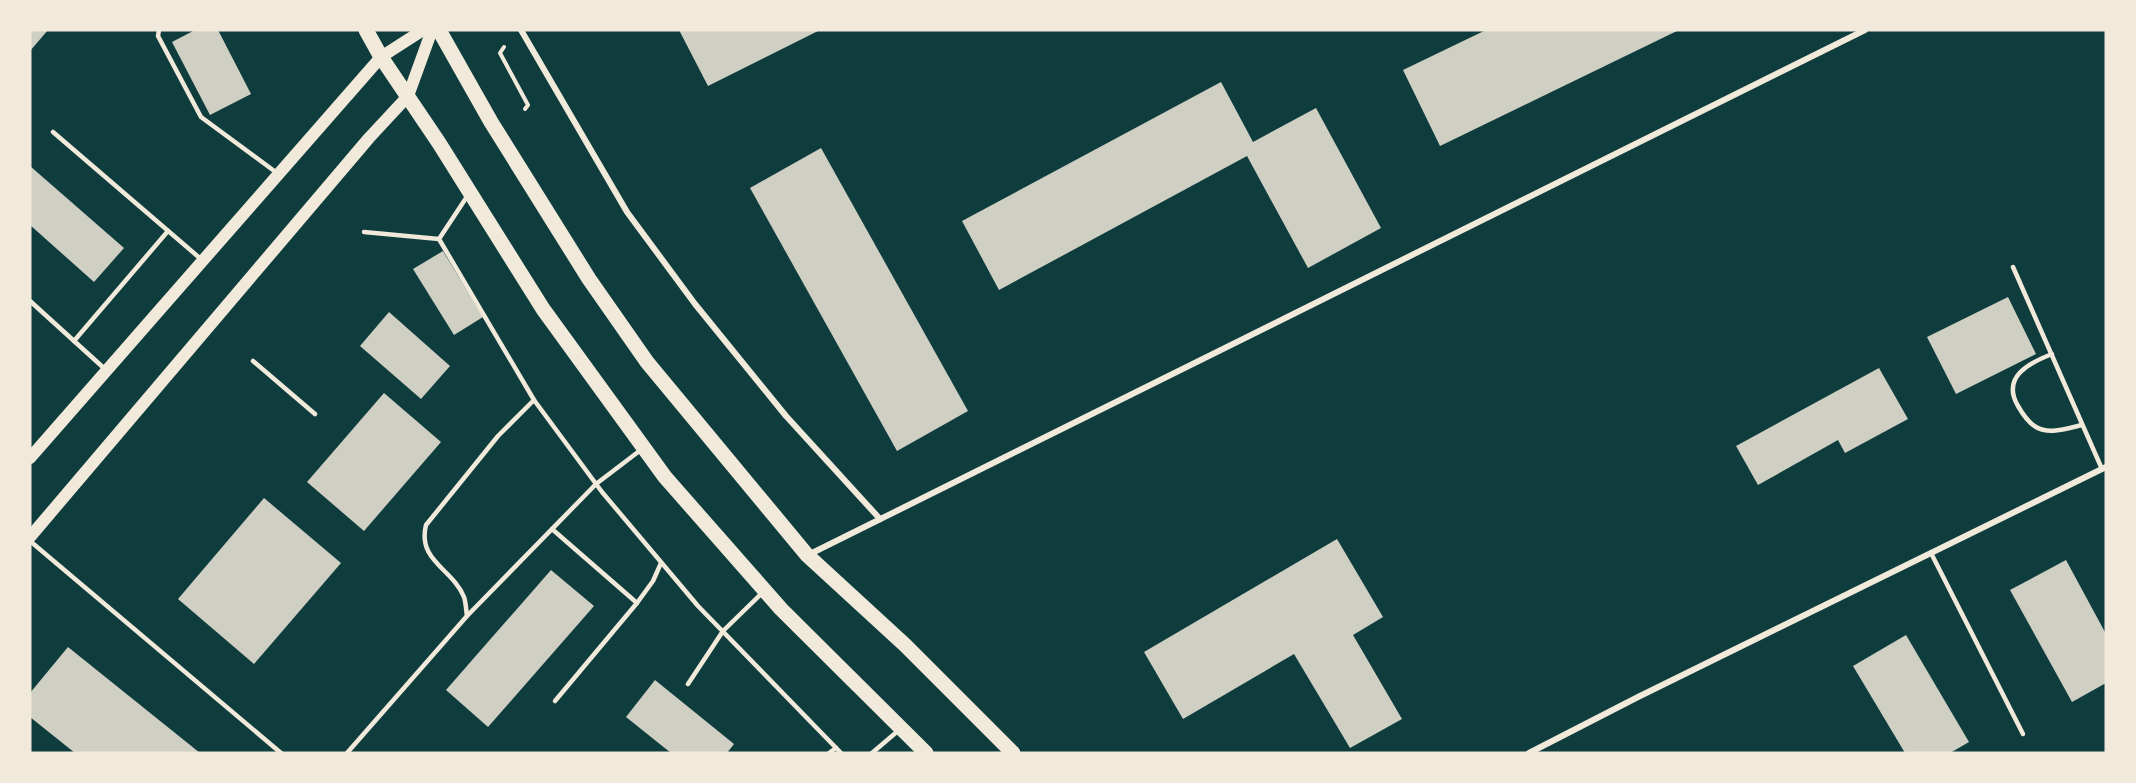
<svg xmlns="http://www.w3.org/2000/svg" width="2136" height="783" viewBox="0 0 2136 783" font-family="Manrope,sans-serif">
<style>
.building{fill:#cfcfc3}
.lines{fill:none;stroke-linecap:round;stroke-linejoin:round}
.path{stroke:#f1e9da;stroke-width:4}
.service{stroke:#f1e9da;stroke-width:4.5}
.minor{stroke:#f1e9da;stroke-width:6}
.secondary{stroke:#f1e9da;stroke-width:12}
.primary{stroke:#f1e9da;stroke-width:15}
</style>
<rect width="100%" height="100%" fill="#0f3d3e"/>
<g class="building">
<polygon points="30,30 48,30 30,51"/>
<polygon points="195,30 218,30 251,94 210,115 172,42"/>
<polygon points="679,30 820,30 708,86"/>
<polygon points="1486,30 1679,30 1440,146 1403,70"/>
<polygon points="1221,82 1253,142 1316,108 1381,228 1308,268 1247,156 999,290 962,221"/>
<polygon points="821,148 968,411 897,451 750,188"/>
<polygon points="30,166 124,248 94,282 30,225"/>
<polygon points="443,251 483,317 454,335 413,269"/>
<polygon points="2008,297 2036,354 1956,394 1927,337"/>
<polygon points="389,312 450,366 421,399 360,346"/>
<polygon points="1879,368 1908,419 1845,453 1838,440 1758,485 1736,446"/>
<polygon points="384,393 441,442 364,531 307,482"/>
<polygon points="264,498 341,563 254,664 178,599"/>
<polygon points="1337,539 1383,617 1353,635 1402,719 1350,748 1294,654 1183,719 1144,652"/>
<polygon points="2066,560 2106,634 2106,683 2072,702 2010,590"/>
<polygon points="551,570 594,606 488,727 446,690"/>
<polygon points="1906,635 1969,742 1950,753 1905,753 1853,666"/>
<polygon points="68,647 200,753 75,753 30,717 30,693"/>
<polygon points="655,680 734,744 727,753 671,753 626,717"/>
</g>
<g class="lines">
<polyline class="path" points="504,47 500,53 528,105 525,109"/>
<g class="service">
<polyline points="159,30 158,36 201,117 277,173"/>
<polyline points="53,132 202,260"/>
<polyline points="468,195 439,239 534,400 602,492 698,606 841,753"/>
<polyline points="364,232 439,239"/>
<polyline points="2013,267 2102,469"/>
<polyline points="30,301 106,370"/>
<polyline points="74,341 168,231"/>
<path d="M2052,354C2029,363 2001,377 2018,406C2022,413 2029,423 2036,427C2049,435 2069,428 2082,425"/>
<polyline points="253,361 315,414"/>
<path d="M534,400L498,436L426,525C417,561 453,569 464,597C466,603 466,610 467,616L596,484L642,449"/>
<polyline points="552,529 637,603"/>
<polyline points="30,541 281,753"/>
<polyline points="1931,553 2023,734"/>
<polyline points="688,684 723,631 763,592"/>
<polyline points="555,701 637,603 653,581 661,563"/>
<polyline points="347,753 467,616"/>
<polyline points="829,753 836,748"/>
<polyline points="872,753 899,730"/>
</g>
<g class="minor">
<polyline points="521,30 627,212 695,304 786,416 880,519"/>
<polyline points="808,555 1865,30"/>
<polyline points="1529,753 1638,697 2106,467"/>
</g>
<g class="secondary">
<polyline points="30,458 381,57 423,30"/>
<polyline points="30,537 369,138 408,96 432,30"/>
</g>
<g class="primary">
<polyline points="366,30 381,57 439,143 543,309 665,477 781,609 926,753"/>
<polyline points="439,30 491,122 589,279 647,362 807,555 905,645 1013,753"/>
</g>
</g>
<rect width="2136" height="783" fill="none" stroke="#f1e9da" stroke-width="63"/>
</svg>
